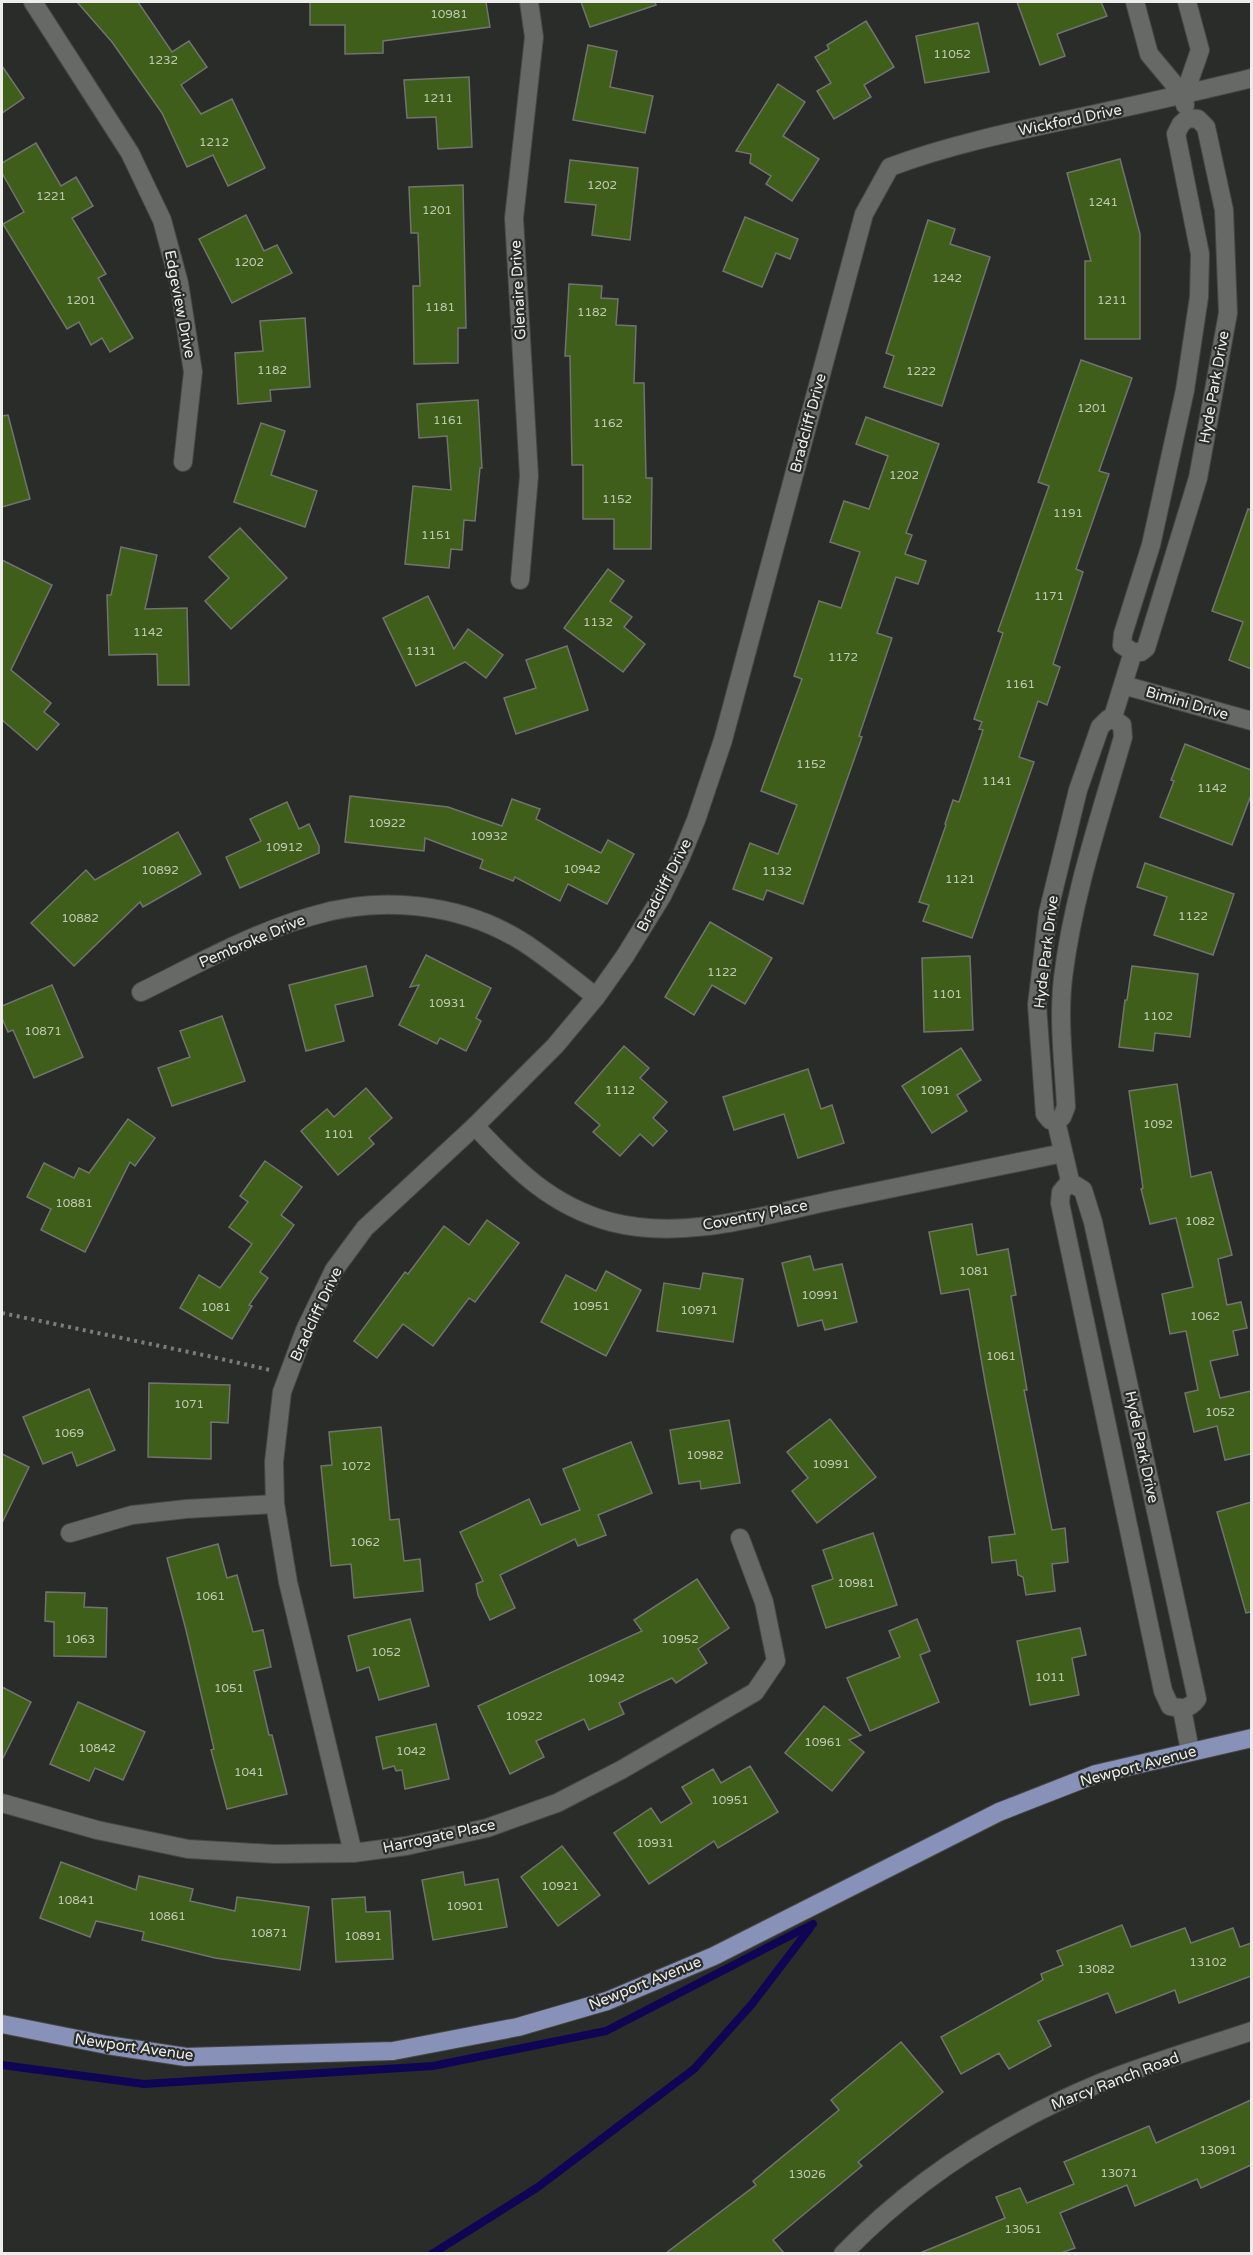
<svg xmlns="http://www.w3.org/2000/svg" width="1253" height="2255" viewBox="0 0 1253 2255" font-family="'Varela Round',sans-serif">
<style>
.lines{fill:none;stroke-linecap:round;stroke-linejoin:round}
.stream{stroke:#0e0654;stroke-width:8}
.building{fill:#3f5e19;stroke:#71736f;stroke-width:1.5}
.street-casing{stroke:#474846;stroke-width:20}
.primary-casing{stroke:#474846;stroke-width:20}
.path{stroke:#7b7d7a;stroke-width:4;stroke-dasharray:3 4.5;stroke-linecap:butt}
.street{stroke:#676966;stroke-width:18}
.primary{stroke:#8892b9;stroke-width:18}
.labels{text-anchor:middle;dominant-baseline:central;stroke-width:4.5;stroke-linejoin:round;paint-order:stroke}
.number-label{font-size:12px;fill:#c1c9b6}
.street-label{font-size:15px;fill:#ecedeb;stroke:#2a2c29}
</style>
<rect width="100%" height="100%" fill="#2a2c29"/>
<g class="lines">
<g class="stream">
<polyline points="2,2065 144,2084 433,2066 606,2031 813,1924"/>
<polyline points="432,2254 538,2187 694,2069 752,2004 810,1928"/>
</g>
</g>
<g class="building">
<polygon points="77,2 138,2 172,52 189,41 207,67 181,85 201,114 232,99 265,168 228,186 213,155 187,167 162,113 112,42"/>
<polygon points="310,2 486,2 490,27 383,41 383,53 345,54 345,25 310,25"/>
<polygon points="581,2 655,2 656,5 590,27"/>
<polygon points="1017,2 1101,2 1107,16 1057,34 1065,56 1040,65"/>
<polygon points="866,21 894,67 864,85 871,97 834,119 817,91 831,83 815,57 829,49 827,45"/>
<polygon points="978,23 989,72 925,83 916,36"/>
<polygon points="588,45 617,51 610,87 653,96 645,133 573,120"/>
<polygon points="2,66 24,98 2,113"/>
<polygon points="469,77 472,147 438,149 436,117 407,118 404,80"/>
<polygon points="778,84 805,102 783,136 819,159 792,201 766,184 771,176 750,163 751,154 736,151"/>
<polygon points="36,143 61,186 76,177 93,206 72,218 106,274 98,278 133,338 110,352 102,338 91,345 79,322 67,329 3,224 24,212 2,173 2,163"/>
<polygon points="1120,159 1140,234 1140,339 1085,339 1085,261 1091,261 1067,173"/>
<polygon points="570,160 638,168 630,240 592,235 596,205 565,202"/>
<polygon points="463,185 466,328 458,328 458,363 414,364 413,286 420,286 418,233 411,233 409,187"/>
<polygon points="246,215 264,251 277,245 292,273 232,303 199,239"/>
<polygon points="745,217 798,239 790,259 776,253 762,287 723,271"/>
<polygon points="928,220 955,229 950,244 990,257 942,406 884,387 894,356 886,353"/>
<polygon points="569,284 602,286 601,298 618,299 616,325 636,326 634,383 644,383 646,478 652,478 651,549 614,549 614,519 583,519 583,465 572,465 570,356 565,356"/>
<polygon points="305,318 310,387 270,390 271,401 238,404 235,353 263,351 260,321"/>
<polygon points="1081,360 1132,378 1099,471 1109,474 1076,569 1083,572 1053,664 1060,667 1047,705 1038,701 1019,757 1034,762 972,938 923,921 929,905 919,902 946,825 945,824 953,800 959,802 983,730 979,729 982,722 974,719 1003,633 998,631 1049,486 1038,482"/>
<polygon points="478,400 482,468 480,468 475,521 464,520 462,550 451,549 449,568 405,564 413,486 451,490 447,436 419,438 417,404"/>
<polygon points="8,415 30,499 2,507 2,416"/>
<polygon points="866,417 939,444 906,533 912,535 905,554 926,561 918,584 896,577 877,633 892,638 859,736 862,737 803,904 767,890 763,900 733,889 750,843 778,854 797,805 761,791 802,679 794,676 819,601 841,608 860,552 830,542 844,501 869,509 888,456 856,444"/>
<polygon points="261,423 285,431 271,475 317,491 305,527 234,502"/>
<polygon points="1248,509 1251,510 1251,669 1229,660 1243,622 1212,611"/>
<polygon points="240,528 287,578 231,629 205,601 229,578 209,557"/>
<polygon points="121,547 157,555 145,609 187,608 189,685 158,685 157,654 109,655 107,595 111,595"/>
<polygon points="2,560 52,585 11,670 51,703 44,712 59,724 37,750 2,720"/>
<polygon points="608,569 624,581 610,601 632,617 624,627 645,644 623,672 564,628"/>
<polygon points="428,596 454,649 468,629 503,655 486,678 465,662 416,686 383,618"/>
<polygon points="567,646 588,710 516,734 504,698 536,688 526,660"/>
<polygon points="1185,744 1251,770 1251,795 1232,845 1160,817 1174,781 1171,780"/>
<polygon points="350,796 448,807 502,826 512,799 540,809 536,819 601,853 608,840 634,854 607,904 568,884 560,901 515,877 513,881 480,868 483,860 425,838 424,851 345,842"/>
<polygon points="287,802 299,829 309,824 319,846 319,853 240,888 226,857 261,841 250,819"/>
<polygon points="178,832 201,874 143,907 140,902 74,966 31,923 86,870 95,880"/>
<polygon points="1145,863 1234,894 1213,955 1154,935 1167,897 1137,887"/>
<polygon points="710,922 772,958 745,1004 712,985 694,1015 665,997"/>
<polygon points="426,955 491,988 476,1018 481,1021 466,1051 440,1038 437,1044 399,1025 419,985 410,987"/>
<polygon points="970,956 973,1030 924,1032 922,958"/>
<polygon points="366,966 373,996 335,1005 344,1041 306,1051 289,985"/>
<polygon points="1132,966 1198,974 1190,1037 1155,1033 1153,1051 1119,1047 1125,1000 1127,1000"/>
<polygon points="52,985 83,1057 34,1078 13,1030 8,1032 2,1018 2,1006"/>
<polygon points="222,1016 245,1081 172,1106 158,1068 190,1057 180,1031"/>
<polygon points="624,1046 649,1068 640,1078 667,1102 653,1118 667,1131 653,1146 640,1134 620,1156 593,1132 600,1125 575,1103"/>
<polygon points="961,1048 981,1080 957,1095 967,1111 932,1133 902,1086"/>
<polygon points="808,1069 821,1109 832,1105 844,1143 798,1158 784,1114 734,1130 723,1097"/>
<polygon points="1177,1084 1191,1177 1211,1172 1232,1255 1218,1259 1227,1305 1241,1302 1247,1328 1233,1331 1238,1355 1210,1361 1220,1398 1251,1391 1251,1454 1225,1460 1217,1426 1194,1432 1185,1393 1198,1390 1186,1331 1170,1334 1162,1294 1193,1287 1176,1218 1150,1224 1141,1189 1143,1188 1129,1091"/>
<polygon points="366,1088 392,1118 369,1138 374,1144 338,1175 301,1131 327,1109 334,1117"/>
<polygon points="128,1119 155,1138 135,1166 130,1162 85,1252 41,1230 51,1209 27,1197 44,1163 74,1178 79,1168 89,1173"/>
<polygon points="265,1161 302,1187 281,1215 294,1225 260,1272 268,1278 249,1305 252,1306 232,1339 180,1308 199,1275 220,1288 252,1244 229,1227 248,1202 240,1196"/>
<polygon points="487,1220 519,1243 475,1302 469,1298 433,1346 403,1324 377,1358 354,1341 405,1272 408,1274 444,1226 469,1245"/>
<polygon points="972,1224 977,1255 1008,1249 1016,1295 1011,1296 1027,1390 1024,1390 1052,1530 1065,1528 1068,1562 1052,1564 1055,1591 1026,1595 1023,1577 1018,1575 1016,1560 992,1563 989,1537 1015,1534 986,1387 969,1289 941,1294 929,1232"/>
<polygon points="810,1256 814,1270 842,1264 857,1322 825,1330 822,1320 798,1326 782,1263"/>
<polygon points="606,1271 641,1290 606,1356 541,1322 566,1275 596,1291"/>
<polygon points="703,1273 743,1279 733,1342 657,1331 664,1283 700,1289"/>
<polygon points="149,1383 230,1385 228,1423 211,1422 211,1459 148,1457"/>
<polygon points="89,1389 115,1450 77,1466 72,1452 43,1464 23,1417"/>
<polygon points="830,1419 876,1477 817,1523 792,1491 808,1478 787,1452"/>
<polygon points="729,1420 740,1483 701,1489 700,1481 679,1484 670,1430"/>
<polygon points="381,1427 390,1520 399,1519 404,1561 420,1559 423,1591 354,1598 351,1564 331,1566 321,1466 332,1465 329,1432"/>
<polygon points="631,1442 652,1493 598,1515 606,1535 578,1546 575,1539 500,1575 515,1608 490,1620 478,1595 476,1584 483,1581 460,1532 529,1499 541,1525 580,1510 563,1469"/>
<polygon points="2,1454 29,1467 2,1523"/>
<polygon points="1251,1502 1251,1612 1246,1613 1217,1512"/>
<polygon points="873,1533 897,1605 826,1628 812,1586 833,1579 823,1550"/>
<polygon points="218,1544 227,1578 237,1575 253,1632 263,1630 271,1667 254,1671 269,1735 272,1735 287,1794 227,1809 211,1750 214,1749 186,1630 167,1558"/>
<polygon points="697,1579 729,1628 698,1649 707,1663 676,1683 672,1678 619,1703 624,1714 589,1730 584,1719 536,1741 544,1757 510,1774 478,1706 642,1631 634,1620"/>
<polygon points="46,1592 85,1593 84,1607 107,1608 106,1657 54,1656 54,1622 45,1621"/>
<polygon points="410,1619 429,1686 379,1700 369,1667 357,1671 348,1636"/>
<polygon points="917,1619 930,1651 920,1655 939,1702 870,1731 847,1678 900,1657 889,1631"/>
<polygon points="1080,1628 1086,1655 1072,1658 1079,1695 1030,1705 1017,1641"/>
<polygon points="2,1687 31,1702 2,1760"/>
<polygon points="78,1702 145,1732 123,1780 95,1768 89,1781 50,1764"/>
<polygon points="824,1706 861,1735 849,1740 864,1752 832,1791 785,1753"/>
<polygon points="436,1724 449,1779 405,1789 402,1770 396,1771 394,1766 383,1769 376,1737"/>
<polygon points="750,1766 778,1812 718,1848 714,1841 649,1884 614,1833 651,1808 661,1823 692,1803 682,1787 713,1769 721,1783"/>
<polygon points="562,1846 600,1895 558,1926 521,1877"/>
<polygon points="61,1862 136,1890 139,1876 193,1889 190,1901 235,1911 237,1897 309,1907 300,1970 215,1958 142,1940 144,1932 96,1921 90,1937 40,1918"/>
<polygon points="463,1872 465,1885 498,1879 507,1927 433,1940 422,1880"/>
<polygon points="365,1897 366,1912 390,1911 393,1959 336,1962 332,1899"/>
<polygon points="1122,1925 1131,1947 1185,1928 1191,1943 1233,1928 1240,1947 1251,1943 1251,1976 1179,2003 1175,1990 1116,2013 1108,1993 1038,2021 1051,2046 1009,2069 999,2053 961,2074 941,2037 1043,1980 1041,1974 1063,1965 1057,1951"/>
<polygon points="901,2042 943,2092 858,2162 862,2166 773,2240 784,2253 666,2253 756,2185 753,2181 839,2110 831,2100"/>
<polygon points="1251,2100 1251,2165 1201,2188 1197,2179 1135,2206 1127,2185 1060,2213 1075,2248 1061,2253 920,2253 1005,2218 996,2197 1020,2188 1027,2203 1074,2184 1064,2162 1149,2126 1156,2143"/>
</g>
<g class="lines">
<defs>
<g id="street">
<polyline points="33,2 130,153 162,220 179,283 193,372 183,462"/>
<polyline points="1135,2 1149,54 1184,96 1185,105"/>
<polyline points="1184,96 1200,50 1187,2"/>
<polygon points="1188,118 1198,119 1206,127 1224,210 1228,313 1198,478 1146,648 1141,652 1133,652 1122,645 1123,634 1151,545 1185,390 1199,297 1200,254 1176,134 1181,124"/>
<polyline points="520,580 529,476 514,218 534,37 529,2"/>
<polyline points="1123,685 1252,721"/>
<polyline points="1112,720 1133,652"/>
<path d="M141,992C196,965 252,933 312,916C381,895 461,903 523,942C548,958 572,978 596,997"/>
<path d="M1056,1121L1062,1117L1066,1107C1064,1065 1058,1020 1063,978C1073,895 1100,817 1123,737L1122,725L1115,720L1108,719L1100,727L1078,790L1048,913L1037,1005L1045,1114L1050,1120L1056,1121L1071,1185"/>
<path d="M475,1126C515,1169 551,1206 611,1222C684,1241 764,1215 835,1200C911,1184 987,1169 1063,1153"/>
<path d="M1067,1185H1075L1083,1190L1093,1222L1197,1699C1189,1710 1181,1709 1170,1706L1163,1691L1060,1203L1061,1192Z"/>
<polyline points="70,1533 132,1515 186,1509 275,1504"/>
<polyline points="1182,1709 1190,1751"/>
<polyline points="2,1803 97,1830 188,1849 274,1854 353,1853 406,1846 487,1828 557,1803 621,1770 755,1692 776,1661 764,1602 740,1538"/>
<path d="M353,1853L288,1582L275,1504L274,1462L282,1392L305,1330L334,1270L365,1228L475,1126L555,1046L596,997L625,956L662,896L680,859L696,820L723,740L864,214L890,167C949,145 1011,132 1072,119C1132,106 1192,93 1252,78"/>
<path d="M843,2254C916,2178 1004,2123 1100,2083C1149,2063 1201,2048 1252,2031"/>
</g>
<polyline id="primary" points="2,2024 107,2045 186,2057 393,2051 518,2027 607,2001 714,1956 999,1812 1096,1774 1252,1738"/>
</defs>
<use href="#street" class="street-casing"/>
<use href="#primary" class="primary-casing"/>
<polyline class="path" points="2,1313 208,1356 270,1370"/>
<use href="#street" class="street"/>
<use href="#primary" class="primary"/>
</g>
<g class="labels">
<g class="number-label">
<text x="449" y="14">10981</text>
<text x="952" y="54">11052</text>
<text x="163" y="60">1232</text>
<text x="438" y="98">1211</text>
<text x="214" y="142">1212</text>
<text x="602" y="185">1202</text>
<text x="51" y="196">1221</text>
<text x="1103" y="202">1241</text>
<text x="437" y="210">1201</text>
<text x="249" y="262">1202</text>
<text x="947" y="278">1242</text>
<text x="81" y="300">1201</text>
<text x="1112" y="300">1211</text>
<text x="440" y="307">1181</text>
<text x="592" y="312">1182</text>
<text x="272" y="370">1182</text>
<text x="921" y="371">1222</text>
<text x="1092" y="408">1201</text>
<text x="448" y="420">1161</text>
<text x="608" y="423">1162</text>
<text x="904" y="475">1202</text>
<text x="617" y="499">1152</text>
<text x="1068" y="513">1191</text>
<text x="436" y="535">1151</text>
<text x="1049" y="596">1171</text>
<text x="598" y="622">1132</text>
<text x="148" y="632">1142</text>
<text x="421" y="651">1131</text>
<text x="843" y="657">1172</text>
<text x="1020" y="684">1161</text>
<text x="811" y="764">1152</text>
<text x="997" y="781">1141</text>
<text x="1212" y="788">1142</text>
<text x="387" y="823">10922</text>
<text x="489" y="836">10932</text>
<text x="284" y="847">10912</text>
<text x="582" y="869">10942</text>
<text x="160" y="870">10892</text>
<text x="777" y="871">1132</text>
<text x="960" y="879">1121</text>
<text x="1193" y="916">1122</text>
<text x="80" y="918">10882</text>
<text x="722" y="972">1122</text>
<text x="947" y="994">1101</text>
<text x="447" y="1003">10931</text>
<text x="1158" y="1016">1102</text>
<text x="43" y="1031">10871</text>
<text x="620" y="1090">1112</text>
<text x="935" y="1090">1091</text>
<text x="1158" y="1124">1092</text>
<text x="339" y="1134">1101</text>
<text x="74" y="1203">10881</text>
<text x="1200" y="1221">1082</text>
<text x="974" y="1271">1081</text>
<text x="820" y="1295">10991</text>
<text x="591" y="1306">10951</text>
<text x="216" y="1307">1081</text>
<text x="699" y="1310">10971</text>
<text x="1205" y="1316">1062</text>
<text x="1001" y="1356">1061</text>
<text x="189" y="1404">1071</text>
<text x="1220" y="1412">1052</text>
<text x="69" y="1433">1069</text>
<text x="705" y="1455">10982</text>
<text x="831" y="1464">10991</text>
<text x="356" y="1466">1072</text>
<text x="365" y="1542">1062</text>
<text x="856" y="1583">10981</text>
<text x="210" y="1596">1061</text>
<text x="80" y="1639">1063</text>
<text x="680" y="1639">10952</text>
<text x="386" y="1652">1052</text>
<text x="1050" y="1677">1011</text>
<text x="606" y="1678">10942</text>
<text x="229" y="1688">1051</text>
<text x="524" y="1716">10922</text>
<text x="823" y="1742">10961</text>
<text x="97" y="1748">10842</text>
<text x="411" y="1751">1042</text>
<text x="249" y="1772">1041</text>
<text x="730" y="1800">10951</text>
<text x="655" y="1843">10931</text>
<text x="560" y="1886">10921</text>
<text x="76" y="1900">10841</text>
<text x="465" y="1906">10901</text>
<text x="167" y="1916">10861</text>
<text x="269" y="1933">10871</text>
<text x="363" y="1936">10891</text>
<text x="1208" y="1962">13102</text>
<text x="1096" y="1969">13082</text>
<text x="1218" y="2150">13091</text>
<text x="1119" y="2173">13071</text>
<text x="807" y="2174">13026</text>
<text x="1023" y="2229">13051</text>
</g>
<g class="street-label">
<text transform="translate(1070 120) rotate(-12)">Wickford Drive</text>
<text transform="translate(518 290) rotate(-93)">Glenaire Drive</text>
<text transform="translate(180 304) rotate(79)">Edgeview Drive</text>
<text transform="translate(1214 387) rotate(-80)">Hyde Park Drive</text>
<text transform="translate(808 423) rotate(-75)">Bradcliff Drive</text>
<text transform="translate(1187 703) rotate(16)">Bimini Drive</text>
<text transform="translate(664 885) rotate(-63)">Bradcliff Drive</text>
<text transform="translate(252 941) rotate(-23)">Pembroke Drive</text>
<text transform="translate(1046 952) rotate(-83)">Hyde Park Drive</text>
<text transform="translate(755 1215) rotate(-11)">Coventry Place</text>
<text transform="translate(316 1314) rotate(-65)">Bradcliff Drive</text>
<text transform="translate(1142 1447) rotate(78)">Hyde Park Drive</text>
<text transform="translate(1138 1766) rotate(-15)">Newport Avenue</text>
<text transform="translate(439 1836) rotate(-12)">Harrogate Place</text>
<text transform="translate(645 1983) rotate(-22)">Newport Avenue</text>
<text transform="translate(134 2047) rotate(8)">Newport Avenue</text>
<text transform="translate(1115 2081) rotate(-21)">Marcy Ranch Road</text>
</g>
</g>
<rect width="1253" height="2255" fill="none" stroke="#ecedeb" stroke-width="6"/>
</svg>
